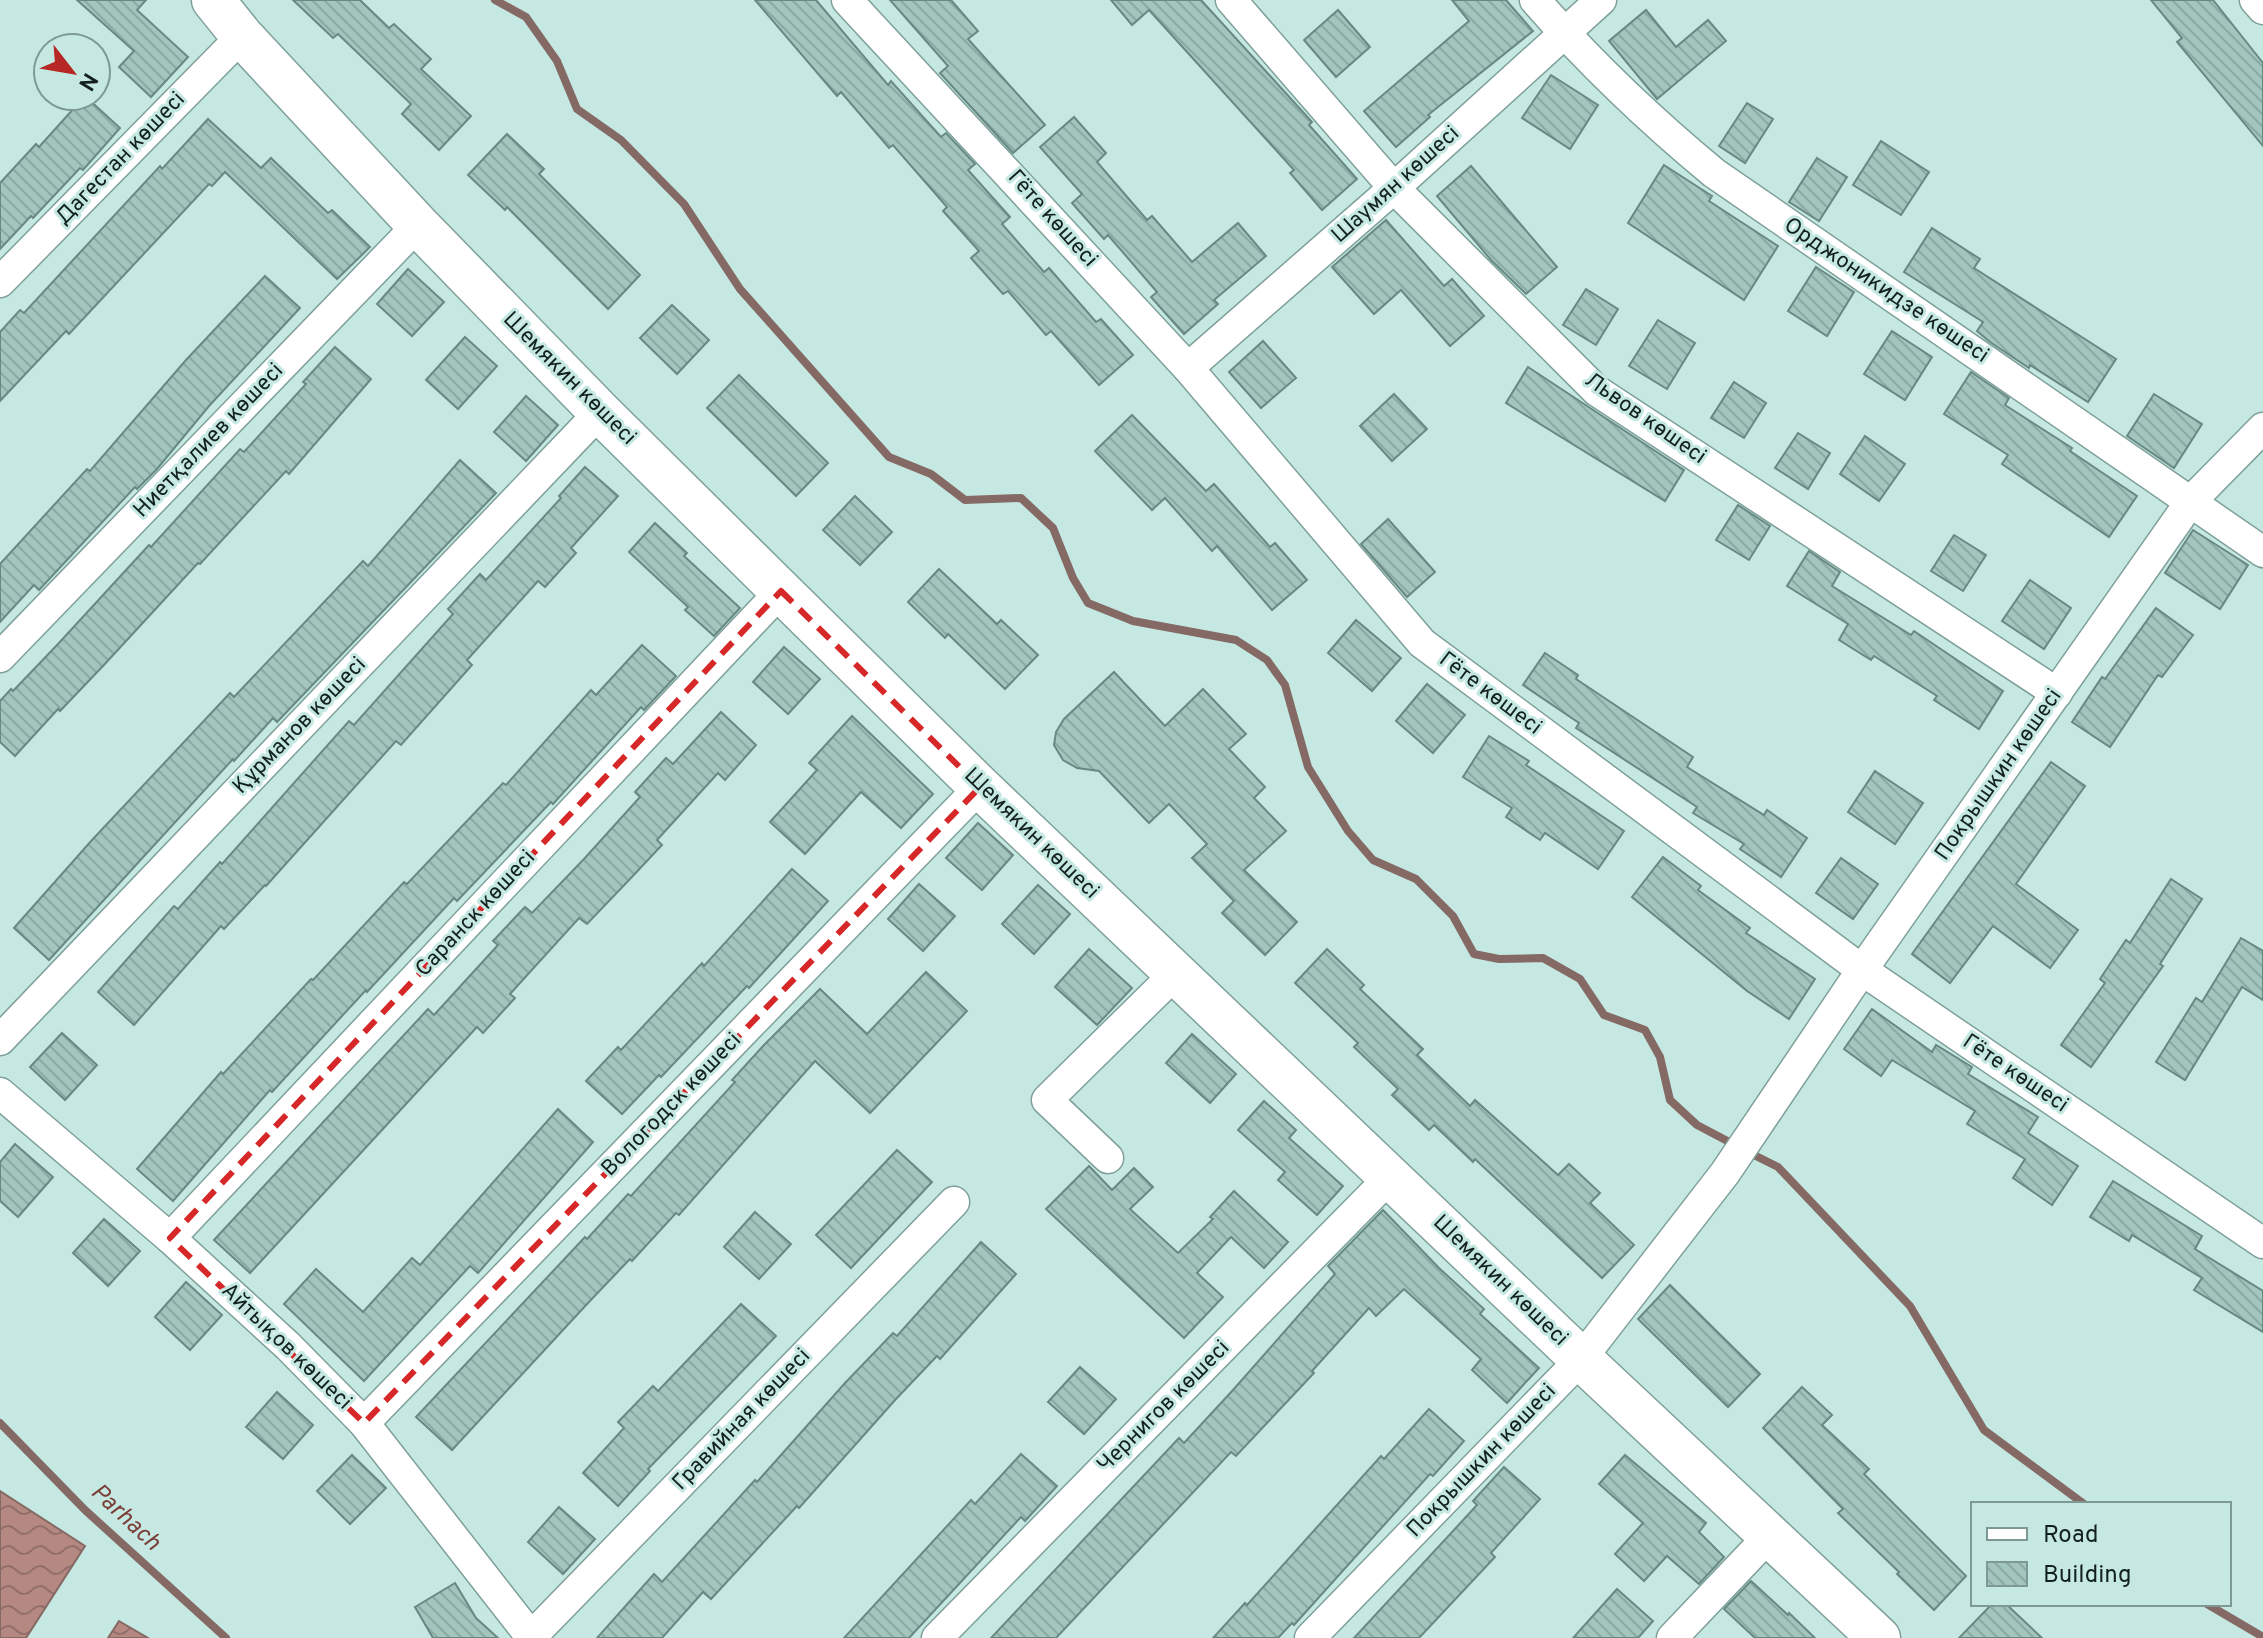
<svg xmlns="http://www.w3.org/2000/svg" width="2263" height="1638" viewBox="0 0 2263 1638" font-family="Overpass,sans-serif">
<style>
.water{fill:url(#water-waves);stroke:#846964;stroke-width:2}
.lines{fill:none;stroke-linecap:round;stroke-linejoin:round}
.stream{stroke:#846964;stroke-width:8}
.building{fill:url(#building-back-hatch);stroke:#688983;stroke-width:2}
.street-casing{stroke:#7fa09a;stroke-width:33}
.secondary-casing{stroke:#7fa09a;stroke-width:45}
.street{stroke:#fff;stroke-width:30}
.secondary{stroke:#fff;stroke-width:42}
.marked{fill:none;stroke:#d62828;stroke-width:6;stroke-dasharray:16 10;stroke-linejoin:round}
.labels{text-anchor:middle;dominant-baseline:central;stroke-width:6;stroke-linejoin:round;paint-order:stroke}
.street-label{font-size:22px;fill:#13211e;stroke:#c5e9e2}
.water-label{font-size:24px;font-style:italic;fill:#7a3d37;stroke:#c5e9e2}
</style>
<defs>
<pattern id="water-waves" width="16" height="10" patternUnits="userSpaceOnUse" patternTransform="scale(2)"><rect width="16" height="10" fill="#b58882"/><path d="M0 5q4-4 8 0t8 0" fill="none" stroke="#926f6a"/></pattern>
<pattern id="building-back-hatch" width="6" height="6" patternUnits="userSpaceOnUse" patternTransform="scale(2)"><rect width="6" height="6" fill="#a2c5be"/><path d="M-1 5l2 2M0 0l6 6M5-1l2 2" fill="none" stroke="#8ba9a3"/></pattern>
</defs>
<rect width="100%" height="100%" fill="#c5e9e2"/>
<g class="water">
<polygon points="0,1491 85,1546 26,1638 0,1638"/>
<polygon points="119,1621 148,1638 108,1638"/>
</g>
<g class="lines">
<g class="stream">
<polyline points="495,0 526,17 557,61 577,109 621,140 684,204 740,289 889,457 931,474 965,500 1021,498 1053,528 1073,578 1088,603 1133,621 1236,640 1267,660 1285,685 1308,767 1348,831 1373,860 1416,879 1453,916 1474,954 1499,959 1543,958 1580,979 1604,1015 1645,1030 1660,1057 1670,1100 1697,1125 1735,1145"/>
<polyline points="1748,1152 1778,1167 1910,1306 1984,1430 2084,1504"/>
<polyline points="0,1423 85,1510 226,1638"/>
<polyline points="2207,1604 2263,1637"/>
</g>
</g>
<g class="building">
<polygon points="77,0 146,0 137,10 188,57 151,97 119,67 134,51"/>
<polygon points="293,0 360,0 389,28 394,24 431,59 421,69 471,116 439,150 402,114 411,104 338,34 333,38"/>
<polygon points="755,0 816,0 888,85 891,81 941,137 946,133 975,164 968,170 1010,217 1002,224 1044,272 1049,268 1096,322 1101,319 1133,355 1099,385 1051,331 1046,335 1008,291 1003,294 971,258 979,251 943,211 947,207 893,145 889,148 841,92 837,96"/>
<polygon points="890,0 951,0 978,31 968,39 1045,125 1013,153 940,73 948,66"/>
<polygon points="1111,0 1201,0 1312,122 1309,125 1357,179 1322,210 1290,173 1294,170 1149,10 1132,25"/>
<polygon points="1452,0 1506,0 1533,31 1428,115 1430,117 1396,147 1364,111 1469,21"/>
<polygon points="2151,0 2213,0 2263,63 2263,146 2177,42 2182,38"/>
<polygon points="1338,10 1370,47 1336,77 1304,40"/>
<polygon points="1646,10 1676,47 1708,20 1726,41 1657,99 1609,41"/>
<polygon points="1551,75 1598,105 1570,149 1522,118"/>
<polygon points="85,96 120,128 83,170 80,168 33,218 31,216 0,249 0,183 36,144 39,147"/>
<polygon points="1747,103 1773,119 1745,163 1719,146"/>
<polygon points="1074,117 1106,153 1097,162 1147,220 1152,216 1192,262 1238,223 1266,256 1214,300 1218,304 1184,334 1151,297 1157,292 1108,235 1104,239 1072,203 1082,194 1040,147"/>
<polygon points="208,119 261,168 271,158 328,213 332,210 370,247 337,279 225,172 212,186 209,184 69,334 66,331 0,401 0,332 20,310 24,313 160,166 162,169"/>
<polygon points="507,134 544,169 539,174 640,275 608,309 507,207 505,210 468,175"/>
<polygon points="1881,141 1929,172 1901,215 1853,185"/>
<polygon points="1817,158 1847,177 1819,221 1789,202"/>
<polygon points="1664,165 1712,196 1709,201 1778,246 1744,300 1628,223"/>
<polygon points="1471,166 1557,267 1526,294 1491,260 1437,196"/>
<polygon points="1386,220 1444,286 1452,279 1484,316 1450,346 1401,290 1374,314 1332,267"/>
<polygon points="1932,228 1980,259 1974,268 2116,359 2088,402 2030,365 2029,368 1990,342 1977,331 1983,322 1904,272"/>
<polygon points="1816,267 1854,292 1827,336 1788,311"/>
<polygon points="408,269 444,302 412,336 377,304"/>
<polygon points="265,276 300,308 209,406 157,469 137,489 135,487 39,590 34,585 0,622 0,564 87,469 90,471 186,360"/>
<polygon points="1586,289 1618,309 1596,345 1563,325"/>
<polygon points="672,305 709,340 677,374 640,338"/>
<polygon points="1658,320 1695,343 1667,389 1629,366"/>
<polygon points="1892,331 1932,357 1905,400 1864,374"/>
<polygon points="465,337 497,366 458,409 426,380"/>
<polygon points="1263,341 1296,378 1261,408 1229,372"/>
<polygon points="335,347 371,379 289,474 286,471 200,564 198,563 103,666 60,711 58,709 15,756 0,742 0,701 11,689 13,691 58,644 149,545 151,547 240,449 244,452 306,384 303,382"/>
<polygon points="1528,367 1684,470 1665,501 1506,403"/>
<polygon points="1971,372 2009,398 2005,405 2072,448 2070,451 2137,496 2109,537 2002,464 2008,455 1944,414"/>
<polygon points="739,375 828,463 796,496 707,408"/>
<polygon points="1734,382 1766,403 1744,438 1711,418"/>
<polygon points="1394,394 1427,429 1392,461 1360,426"/>
<polygon points="2154,394 2202,424 2174,468 2127,436"/>
<polygon points="526,396 558,425 526,461 494,432"/>
<polygon points="1132,415 1206,491 1214,484 1270,547 1275,543 1307,580 1272,610 1217,546 1212,551 1165,498 1152,510 1095,451"/>
<polygon points="1798,433 1830,453 1808,489 1775,468"/>
<polygon points="1865,436 1905,464 1879,501 1840,474"/>
<polygon points="460,460 496,493 277,722 273,718 234,761 233,759 49,960 14,928 92,840 230,693 234,697 363,561 368,566"/>
<polygon points="585,467 618,496 571,548 576,553 545,587 538,581 467,660 472,665 401,745 396,741 266,886 265,885 224,929 221,926 134,1025 98,992 174,906 178,909 220,862 222,864 349,721 354,725 453,614 448,609 480,574 486,580 561,498 559,496"/>
<polygon points="855,496 892,532 860,565 823,530"/>
<polygon points="1738,505 1770,526 1749,560 1716,540"/>
<polygon points="1388,519 1435,572 1407,597 1361,544"/>
<polygon points="655,523 687,553 684,556 740,608 714,636 685,610 688,607 629,552"/>
<polygon points="2193,530 2248,565 2220,609 2165,573"/>
<polygon points="1954,535 1986,555 1963,591 1931,571"/>
<polygon points="1809,551 1840,572 1832,586 1911,635 1914,631 2003,691 1979,729 1934,700 1937,696 1874,656 1871,660 1839,640 1848,624 1787,586"/>
<polygon points="939,569 997,624 1001,620 1038,655 1005,689 948,634 945,638 908,602"/>
<polygon points="2030,580 2071,608 2044,649 2002,621"/>
<polygon points="2156,608 2193,635 2162,677 2158,675 2110,747 2072,722 2102,677 2105,679"/>
<polygon points="1356,620 1401,658 1372,691 1328,653"/>
<polygon points="642,645 676,676 644,710 641,707 553,804 551,802 457,901 454,898 367,992 366,990 272,1092 270,1090 173,1201 137,1169 221,1072 223,1074 311,979 313,980 404,882 407,884 503,783 506,785 591,690 596,695"/>
<polygon points="784,647 820,679 788,714 753,682"/>
<polygon points="1545,653 1578,675 1576,679 1693,757 1687,767 1764,815 1767,810 1807,838 1781,877 1740,849 1744,844 1693,813 1697,807 1576,728 1579,723 1523,685"/>
<polygon points="1114,672 1165,726 1203,689 1246,734 1229,749 1265,787 1254,798 1286,831 1244,870 1297,922 1265,955 1222,913 1234,901 1192,858 1207,844 1169,804 1149,823 1099,771 1077,768 1063,760 1054,745 1056,732 1064,719"/>
<polygon points="1427,684 1465,715 1433,753 1396,721"/>
<polygon points="721,712 756,745 725,780 718,773 657,840 662,845 630,879 587,924 579,918 510,994 515,998 483,1033 477,1027 250,1273 214,1240 428,1009 434,1015 498,945 493,941 525,907 532,913 584,859 640,797 635,792 666,758 673,764"/>
<polygon points="852,716 933,794 901,828 861,792 805,854 770,822 817,770 809,763"/>
<polygon points="1489,736 1529,761 1526,765 1624,831 1598,869 1545,833 1540,840 1506,817 1512,808 1463,777"/>
<polygon points="2051,762 2085,786 2016,884 2078,930 2050,968 1993,926 1950,983 1912,954"/>
<polygon points="1875,771 1923,803 1895,844 1848,812"/>
<polygon points="978,823 1013,855 982,890 946,858"/>
<polygon points="1663,857 1701,886 1698,890 1750,928 1746,933 1815,979 1789,1019 1747,991 1632,897"/>
<polygon points="1841,858 1878,884 1853,919 1816,893"/>
<polygon points="792,869 828,901 749,988 747,986 661,1077 659,1075 622,1114 586,1081 618,1047 621,1050 702,963 704,966"/>
<polygon points="2171,879 2202,899 2160,964 2163,966 2091,1067 2061,1045 2105,983 2100,979 2126,940 2130,943"/>
<polygon points="919,884 955,916 923,951 888,919"/>
<polygon points="1038,885 1070,914 1034,954 1002,924"/>
<polygon points="2241,938 2263,951 2263,1000 2242,987 2185,1080 2156,1062 2196,998 2202,1002"/>
<polygon points="1089,949 1132,988 1097,1025 1055,987"/>
<polygon points="1327,949 1364,985 1360,989 1423,1049 1417,1055 1470,1106 1475,1100 1558,1175 1569,1164 1600,1193 1590,1203 1634,1245 1602,1278 1475,1159 1473,1162 1434,1125 1429,1130 1392,1095 1398,1089 1354,1047 1358,1043 1295,983"/>
<polygon points="926,972 967,1011 870,1113 815,1061 679,1215 676,1213 632,1261 630,1259 588,1303 452,1450 416,1417 585,1237 587,1239 628,1194 631,1196 735,1082 732,1080 764,1045 820,989 867,1034"/>
<polygon points="1872,1009 1932,1052 1936,1045 1972,1067 1968,1074 2038,1117 2028,1133 2078,1166 2052,1205 2013,1178 2025,1159 1967,1124 1975,1111 1892,1060 1881,1076 1844,1049"/>
<polygon points="62,1033 97,1065 65,1100 30,1067"/>
<polygon points="1192,1034 1236,1074 1210,1103 1166,1063"/>
<polygon points="1264,1101 1296,1130 1289,1138 1343,1186 1317,1215 1278,1180 1285,1172 1238,1130"/>
<polygon points="558,1109 593,1142 478,1273 470,1266 364,1381 284,1304 316,1269 363,1312 412,1258 420,1265"/>
<polygon points="15,1144 53,1177 18,1217 0,1201 0,1162"/>
<polygon points="897,1150 932,1182 851,1268 816,1235"/>
<polygon points="1089,1166 1112,1190 1134,1168 1153,1187 1130,1209 1178,1253 1213,1219 1210,1217 1234,1191 1288,1242 1264,1268 1231,1237 1197,1273 1223,1297 1184,1338 1046,1209"/>
<polygon points="2113,1181 2202,1236 2195,1249 2263,1291 2263,1332 2194,1290 2202,1278 2132,1235 2129,1241 2090,1217"/>
<polygon points="1383,1210 1439,1268 1484,1309 1480,1314 1539,1368 1525,1383 1507,1403 1472,1370 1481,1359 1404,1289 1376,1316 1369,1308 1312,1371 1314,1373 1236,1456 1231,1452 1056,1638 991,1638 1179,1438 1184,1443 1233,1390 1335,1274 1328,1266"/>
<polygon points="755,1212 791,1244 759,1279 724,1247"/>
<polygon points="104,1219 140,1251 108,1286 73,1253"/>
<polygon points="981,1242 1016,1274 940,1359 937,1356 896,1399 799,1508 797,1506 711,1599 703,1592 662,1638 597,1638 654,1574 662,1582 755,1480 757,1482 845,1383 893,1333 897,1336"/>
<polygon points="186,1282 222,1315 190,1350 155,1317"/>
<polygon points="1670,1285 1760,1374 1728,1407 1638,1319"/>
<polygon points="741,1304 776,1336 648,1469 650,1471 618,1506 583,1473 624,1428 618,1422 653,1386 658,1391"/>
<polygon points="1080,1367 1116,1399 1084,1434 1048,1402"/>
<polygon points="1802,1387 1832,1415 1822,1425 1869,1469 1864,1474 1966,1576 1934,1610 1897,1574 1899,1572 1838,1513 1843,1509 1763,1428"/>
<polygon points="277,1392 313,1425 283,1459 246,1427"/>
<polygon points="1429,1409 1464,1441 1433,1476 1430,1474 1294,1625 1292,1623 1278,1638 1213,1638 1245,1603 1247,1605 1381,1456 1384,1459"/>
<polygon points="1021,1454 1057,1486 1025,1521 1021,1517 909,1638 844,1638 971,1500 975,1504"/>
<polygon points="352,1455 386,1488 350,1524 317,1491"/>
<polygon points="1625,1455 1706,1523 1699,1532 1724,1557 1699,1584 1667,1556 1644,1581 1615,1554 1643,1523 1599,1484"/>
<polygon points="1504,1467 1540,1499 1491,1553 1495,1557 1419,1638 1354,1638 1477,1505 1473,1501"/>
<polygon points="559,1507 595,1539 563,1574 528,1542"/>
<polygon points="1751,1581 1788,1615 1789,1613 1815,1638 1755,1638 1724,1609"/>
<polygon points="455,1583 476,1618 498,1638 433,1638 415,1607"/>
<polygon points="1617,1589 1653,1621 1638,1638 1573,1638"/>
<polygon points="1992,1604 2006,1604 2042,1638 1959,1638"/>
</g>
<g class="lines">
<defs>
<g id="street">
<polyline points="847,0 1188,368 1422,643 1862,970 2263,1243"/>
<polyline points="1231,0 1394,188 1597,391 2057,693"/>
<path d="M1535,0C1589,62 1650,120 1714,173L2263,552"/>
<polyline points="2255,0 2263,9"/>
<polyline points="0,282 242,36"/>
<polyline points="1188,368 1394,188 1601,0"/>
<polyline points="0,657 418,225"/>
<polyline points="0,1040 600,412"/>
<polyline points="0,1093 170,1238 288,1346 364,1423 532,1638"/>
<polyline points="1108,1158 1047,1100 1177,972"/>
<polyline points="170,1238 781,591"/>
<polyline points="364,1423 980,787"/>
<polyline points="531,1637 954,1202"/>
<polyline points="937,1638 1391,1176"/>
<polyline points="1310,1638 1581,1359 1725,1173 1862,970 2191,501 2263,428"/>
<polyline points="1672,1638 1770,1535"/>
</g>
<polyline id="secondary" points="213,0 242,36 418,225 600,412 781,591 980,787 1581,1359 1879,1638"/>
</defs>
<use href="#street" class="street-casing"/>
<use href="#secondary" class="secondary-casing"/>
<use href="#street" class="street"/>
<use href="#secondary" class="secondary"/>
</g>
<path class="marked" d="M781,591L980,787L364,1423L170,1238Z"/>
<g class="labels">
<g class="street-label">
<text transform="translate(121 159) rotate(-46)">Дагестан көшесі</text>
<text transform="translate(1396 185) rotate(-42)">Шаумян көшесі</text>
<text transform="translate(1052 219) rotate(48)">Гёте көшесі</text>
<text transform="translate(1886 291) rotate(34)">Орджоникидзе көшесі</text>
<text transform="translate(569 379) rotate(45)">Шемякин көшесі</text>
<text transform="translate(1645 419) rotate(35)">Львов көшесі</text>
<text transform="translate(209 441) rotate(-46)">Ниетқалиев көшесі</text>
<text transform="translate(1490 694) rotate(37)">Гёте көшесі</text>
<text transform="translate(300 726) rotate(-46)">Құрманов көшесі</text>
<text transform="translate(1999 775) rotate(-55)">Покрышкин көшесі</text>
<text transform="translate(1031 834) rotate(44)">Шемякин көшесі</text>
<text transform="translate(476 914) rotate(-47)">Саранск көшесі</text>
<text transform="translate(2015 1074) rotate(34)">Гёте көшесі</text>
<text transform="translate(672 1105) rotate(-46)">Вологодск көшесі</text>
<text transform="translate(1500 1281) rotate(44)">Шемякин көшесі</text>
<text transform="translate(286 1347) rotate(44)">Айтықов көшесі</text>
<text transform="translate(1164 1407) rotate(-45)">Чернигов көшесі</text>
<text transform="translate(742 1420) rotate(-46)">Гравийная көшесі</text>
<text transform="translate(1482 1461) rotate(-46)">Покрышкин көшесі</text>
</g>
<g class="water-label">
<text transform="translate(125 1518) rotate(43)">Parhach</text>
</g>
</g>
<rect x="1971" y="1502" width="260" height="104" fill="#c5e9e2" stroke="#7e9994" stroke-width="2"/>
<rect x="1987" y="1528" width="40" height="12" fill="#ffffff" stroke="#7e9994" stroke-width="2"/>
<text x="2043" y="1542" font-size="24" fill="#13211e">Road</text>
<rect x="1987" y="1562" width="40" height="24" fill="url(#building-back-hatch)" stroke="#7e9994" stroke-width="2"/>
<text x="2043" y="1582" font-size="24" fill="#13211e">Building</text>
<g transform="translate(72 72) rotate(121)"><circle r="38" fill="#c5e9e2" stroke="#7e9994" stroke-width="2"/>
<path d="M0-6L14 30L0 20L-14 30Z" fill="#b62725"/>
<text y="-12" font-size="22" font-weight="bold" text-anchor="middle" fill="#13211e">N</text>
</g>
</svg>
